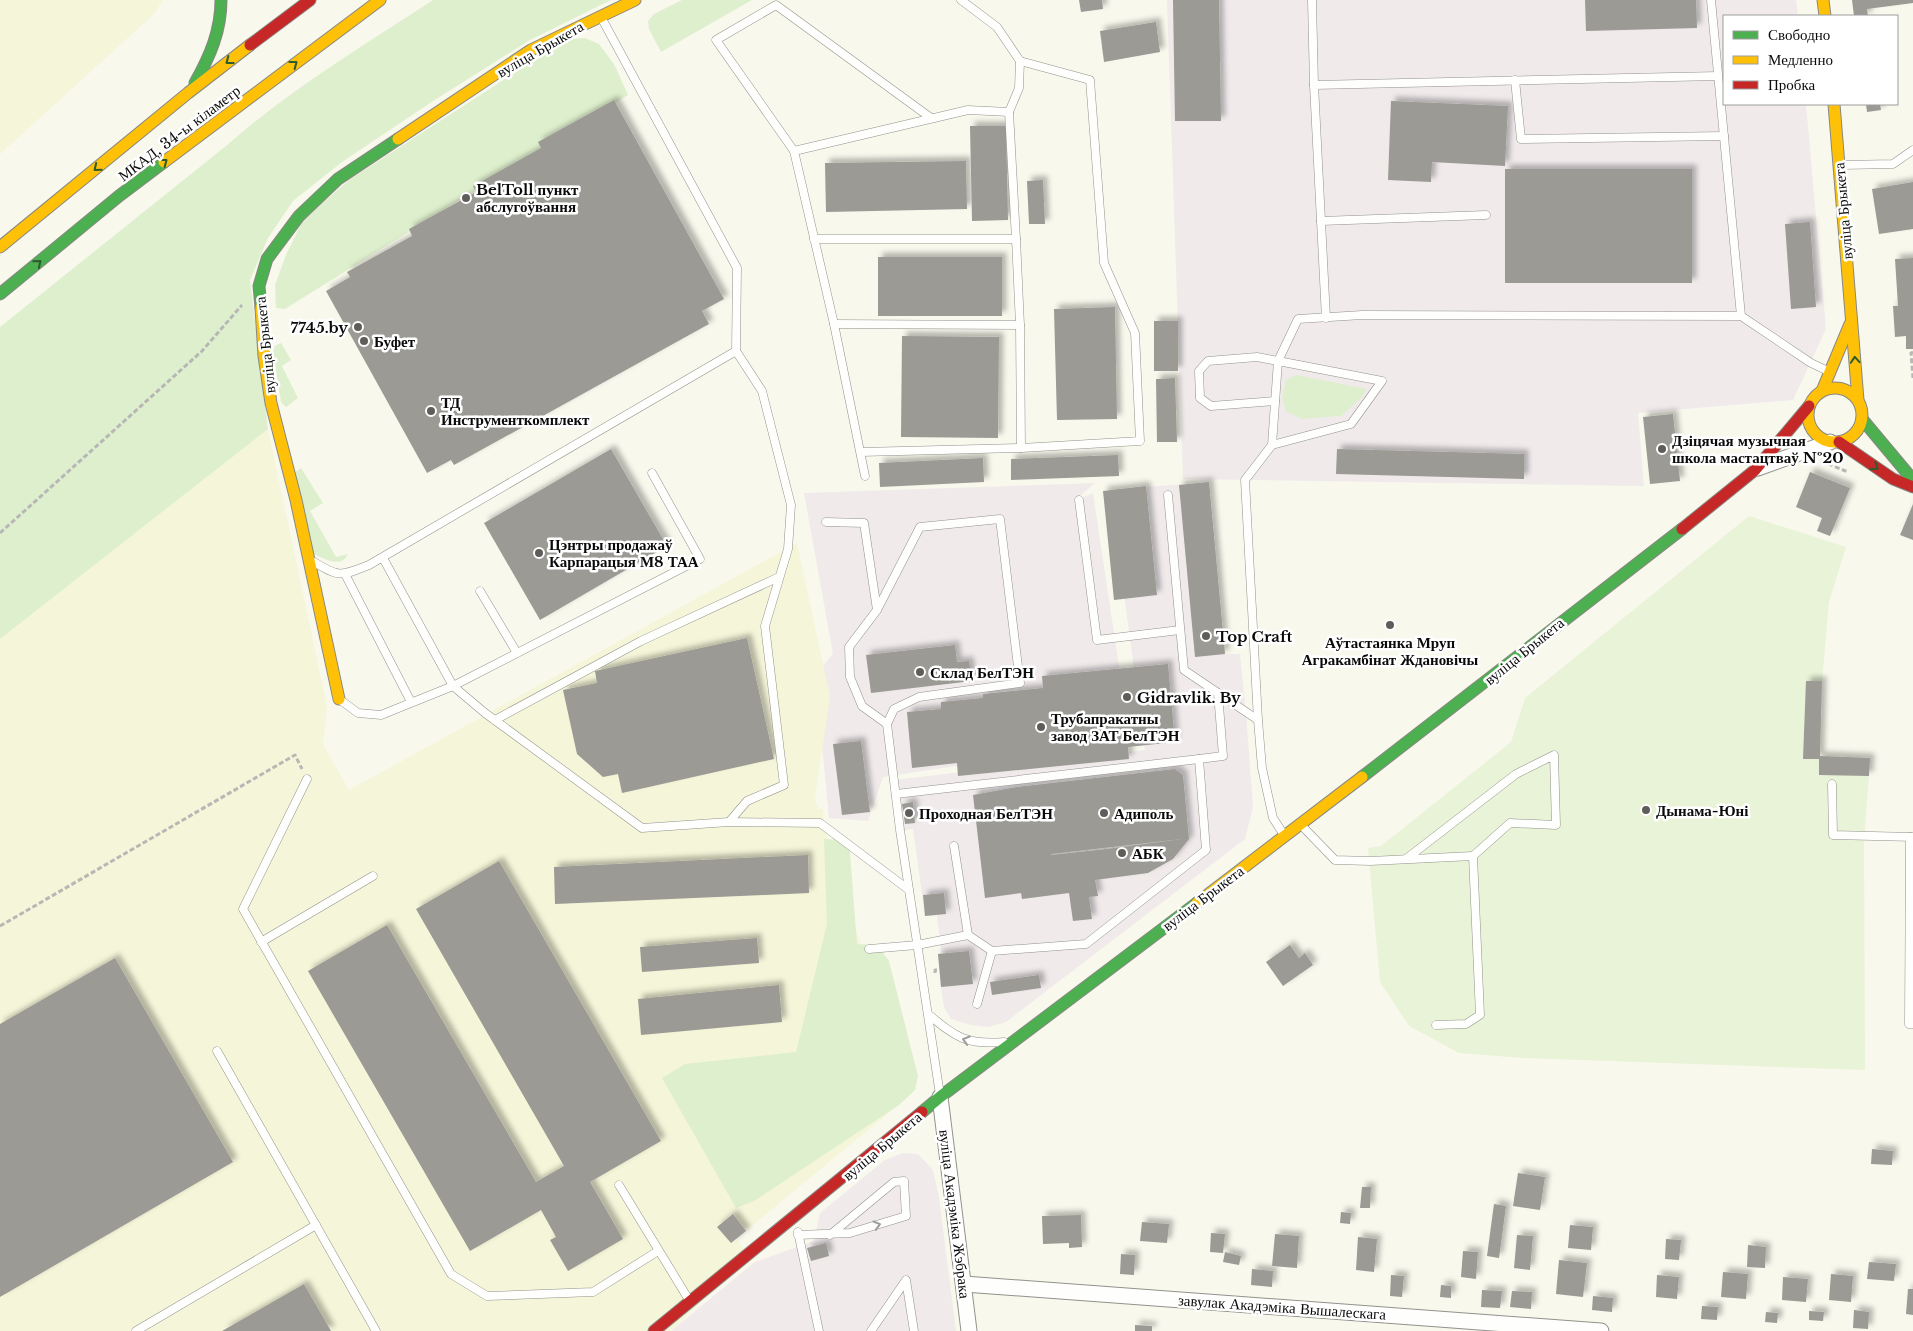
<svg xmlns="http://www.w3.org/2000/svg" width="1913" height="1331" viewBox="0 0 1913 1331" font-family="'Libre Baskerville',serif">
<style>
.industrial{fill:#f0eaeb}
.farmland{fill:#f5f5d9}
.green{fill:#deefcd}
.pitch{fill:#e8f3d7}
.building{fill:#9b9a94;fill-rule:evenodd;filter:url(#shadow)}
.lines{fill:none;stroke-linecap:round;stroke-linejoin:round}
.lane-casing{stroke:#92918c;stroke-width:9}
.street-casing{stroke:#92918c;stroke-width:17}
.fast-casing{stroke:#888883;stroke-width:13}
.slow-casing{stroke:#888883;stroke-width:13}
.jam-casing{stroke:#888883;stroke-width:13}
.path{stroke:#b7b7b5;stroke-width:3;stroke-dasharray:5 2.5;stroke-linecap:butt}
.lane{stroke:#fefefc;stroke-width:8}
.street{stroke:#fefefc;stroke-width:15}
.fast{stroke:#4caf50;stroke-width:11}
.slow{stroke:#ffc107;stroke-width:11}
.jam{stroke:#c62828;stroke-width:11}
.oneway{stroke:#2b5c2d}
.oneway2{stroke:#9c9c9b}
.poi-dot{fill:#5e5d59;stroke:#fff;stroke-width:2}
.labels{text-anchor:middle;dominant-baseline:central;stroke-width:5;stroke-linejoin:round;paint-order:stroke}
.street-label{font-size:15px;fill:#0a0a0a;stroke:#fff}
.poi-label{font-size:15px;font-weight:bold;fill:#0a0a0a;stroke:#fff;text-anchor:start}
</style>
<defs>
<filter id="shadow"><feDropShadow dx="4.5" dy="-4.5" stdDeviation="2.5" flood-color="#0004"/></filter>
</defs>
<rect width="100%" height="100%" fill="#f9f8ed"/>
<g class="industrial">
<polygon points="1167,0 1796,0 1798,16 1724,16 1724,104 1806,104 1826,329 1793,400 1638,413 1644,486 1183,479"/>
<polygon points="1209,482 1225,654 1240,654 1246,713 1253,807 1245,839 1006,1022 988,1027 971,1025 951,1019 944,1007 941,987 938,954 941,953 937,915 925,916 913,829 900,830 894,780 1145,750 1110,490"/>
<polygon points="1095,483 1074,501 1093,493 1130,740 883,777 868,821 829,818 815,675 833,654 804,493"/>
<polygon points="903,1153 918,1154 933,1170 939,1197 956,1331 671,1331 755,1262 814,1241 820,1213 885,1160"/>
</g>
<g class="farmland">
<polygon points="0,0 163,0 154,14 0,154"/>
<polygon points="268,429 327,707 323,744 349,790 797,543 830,697 815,798 818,809 823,809 824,827 908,1097 736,1239 748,1256 671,1331 0,1331 0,639"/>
</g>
<g class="green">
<path d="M433,0H611L530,40L430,103L342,162L293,201L268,238L250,280L268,429L0,639V327L226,146C289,90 363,46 433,0Z"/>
<polygon points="682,0 752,0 661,52 649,29 648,21 654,14"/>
<polygon points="585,38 599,44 614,64 628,95 285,309 276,308 275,285 286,255 303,220 349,180 567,39"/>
<polygon points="281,343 291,360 282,366 298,398 286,407 281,402 273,352 275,346"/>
<polygon points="1296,375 1297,375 1367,389 1360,399 1341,416 1301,419 1286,411 1282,398 1286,380"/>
<path d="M301,468L323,503L310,511L336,557L348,554C342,569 323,559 313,553L294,473Z"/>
<polygon points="824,839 849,840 857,944 877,945 889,961 918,1076 915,1090 899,1105 754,1201 736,1208 662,1078 685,1064 796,1052 827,924"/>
</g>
<polygon class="pitch" points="1749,516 1846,547 1829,602 1822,681 1820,756 1870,758 1864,844 1865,1070 1524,1058 1459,1053 1409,1026 1380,982 1368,848 1381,846 1511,742 1525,698"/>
<g class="building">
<polygon points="1079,0 1102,0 1103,9 1081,12"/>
<polygon points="1173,0 1219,0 1221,121 1175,121"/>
<polygon points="1585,0 1696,0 1697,28 1586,31"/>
<polygon points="1852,0 1913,0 1913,3 1867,9 1868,16 1854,16"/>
<polygon points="1156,22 1160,52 1104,62 1100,31"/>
<polygon points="614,100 724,299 702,311 709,324 454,465 451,460 427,473 326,291 350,277 347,272 412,236 409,229 476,192 473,186 541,148 538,142"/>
<polygon points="1391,101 1508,106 1505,166 1432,162 1431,182 1388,180"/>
<polygon points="1866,104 1880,104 1881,110 1867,112"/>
<polygon points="970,126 1006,126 1008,220 972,221"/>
<polygon points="966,161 967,209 826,212 825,163"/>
<rect x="1505" y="169" width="187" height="114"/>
<polygon points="1043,180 1045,224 1029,224 1027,181"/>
<polygon points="1913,182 1913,229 1879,234 1872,189"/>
<polygon points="1810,222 1816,307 1791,309 1785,224"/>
<rect x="878" y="257" width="124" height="59"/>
<polygon points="1913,258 1913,349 1906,349 1906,336 1895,337 1893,306 1898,306 1895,259"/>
<polygon points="1115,307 1117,419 1057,420 1054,309"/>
<rect x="1154" y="321" width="24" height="50"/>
<polygon points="902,336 999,337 998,438 901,437"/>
<polygon points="1175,378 1177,442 1157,442 1156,379"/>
<polygon points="1673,414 1680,481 1650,484 1643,417"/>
<polygon points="611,449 667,546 540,620 484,523"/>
<polygon points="1337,449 1524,454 1524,479 1336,474"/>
<polygon points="1118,455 1119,476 1011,480 1011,459"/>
<polygon points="983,458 984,482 880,487 879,463"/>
<polygon points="1810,472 1850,488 1830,536 1817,531 1822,518 1796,507"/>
<polygon points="1209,482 1225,654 1195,657 1179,485"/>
<polygon points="1146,486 1157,595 1114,600 1103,491"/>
<polygon points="1913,504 1913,540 1900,535"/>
<polygon points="747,638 774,759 622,793 618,774 603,777 577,754 563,690 597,683 595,671"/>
<polygon points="955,645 957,662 969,661 972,681 871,693 866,655"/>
<polygon points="1168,664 1175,742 1128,747 1129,759 958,776 957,763 912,768 907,712 941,709 941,702 983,698 983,694 1043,688 1042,676"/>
<polygon points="1806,681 1822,681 1820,756 1870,758 1869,776 1819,775 1819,759 1803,759"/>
<polygon points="861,741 870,812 842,815 833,744"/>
<path d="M1175,769L1183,775L1189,839L1173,859L1148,873L1095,880L1098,896L1089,897L1092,919L1073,921L1069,893L1022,899L1021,893L985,898L973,795L1017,787ZM1182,839L1107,849L1051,855V854Z"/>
<polygon points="913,802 915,823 905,824 902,804"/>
<polygon points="808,855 809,893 555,904 554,867"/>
<polygon points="499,861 661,1141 590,1182 623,1239 568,1271 550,1240 556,1237 541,1210 470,1251 308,971 387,925 536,1182 564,1166 416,909"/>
<polygon points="944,893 946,914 925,916 923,895"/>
<polygon points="757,938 759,963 642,972 640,947"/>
<polygon points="1290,945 1299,958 1305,953 1313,965 1283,986 1266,962"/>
<polygon points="969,951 973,984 941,987 938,954"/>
<polygon points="115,958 233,1162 0,1297 0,1024"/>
<polygon points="1039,975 1041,988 992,995 990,982"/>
<polygon points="779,985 782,1022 641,1035 638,999"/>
<polygon points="1872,1149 1893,1151 1892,1165 1871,1164"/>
<polygon points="1518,1173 1545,1177 1540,1210 1513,1206"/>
<polygon points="1362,1187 1371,1187 1370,1208 1360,1208"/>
<polygon points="1494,1204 1506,1206 1499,1258 1487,1256"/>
<polygon points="1341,1212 1351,1213 1350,1224 1340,1223"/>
<polygon points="733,1214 746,1231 731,1243 717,1227"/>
<polygon points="1081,1215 1082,1247 1069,1248 1069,1243 1043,1244 1042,1216"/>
<polygon points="1142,1222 1169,1224 1167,1243 1140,1241"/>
<polygon points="1570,1225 1593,1227 1591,1250 1568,1248"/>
<polygon points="1211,1233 1225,1234 1223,1253 1210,1252"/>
<polygon points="1275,1234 1299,1236 1297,1268 1272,1266"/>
<polygon points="1517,1235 1533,1236 1530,1270 1514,1268"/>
<polygon points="1358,1237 1377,1239 1374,1272 1356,1270"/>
<polygon points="1666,1239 1681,1240 1679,1260 1665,1259"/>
<polygon points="826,1243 829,1256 811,1261 807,1248"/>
<polygon points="1748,1245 1766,1247 1765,1268 1747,1267"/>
<polygon points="1463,1251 1478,1252 1476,1279 1461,1277"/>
<polygon points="1225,1252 1241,1256 1239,1265 1223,1262"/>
<polygon points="1121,1254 1135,1255 1134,1275 1120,1274"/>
<polygon points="1559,1260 1587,1263 1583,1297 1556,1294"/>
<polygon points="1869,1262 1896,1264 1894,1281 1867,1279"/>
<polygon points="1252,1269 1273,1271 1272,1287 1251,1285"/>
<polygon points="1723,1272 1748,1274 1746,1299 1721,1297"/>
<polygon points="1831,1274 1853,1276 1851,1302 1829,1300"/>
<polygon points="1391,1275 1404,1276 1402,1297 1390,1296"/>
<polygon points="1657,1275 1679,1277 1677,1299 1656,1297"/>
<polygon points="1783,1277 1808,1279 1806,1302 1782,1300"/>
<polygon points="304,1284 331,1331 222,1331"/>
<polygon points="1441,1285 1451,1286 1451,1298 1440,1297"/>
<polygon points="1908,1289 1913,1289 1913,1315 1906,1314"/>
<polygon points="1482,1290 1502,1291 1500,1308 1481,1307"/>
<polygon points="1512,1291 1532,1292 1531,1309 1510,1307"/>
<polygon points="1593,1296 1613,1298 1612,1312 1592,1310"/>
<polygon points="1702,1306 1718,1307 1717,1320 1701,1319"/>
<polygon points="1854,1310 1869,1312 1868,1329 1853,1328"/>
<polygon points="1809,1311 1824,1312 1823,1321 1809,1320"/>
<polygon points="1766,1312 1778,1313 1777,1323 1765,1322"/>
<polygon points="1135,1325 1152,1326 1152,1331 1135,1331"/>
</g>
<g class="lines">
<defs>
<g id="lane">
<polyline points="1312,0 1314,85"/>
<polyline points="1711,0 1741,316"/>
<polyline points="1515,80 1521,139 1724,136"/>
<polyline points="1009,112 1016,239"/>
<polyline points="794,151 716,40 776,5 931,118"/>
<polyline points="1842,165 1893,164 1913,150"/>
<polyline points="1321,221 1486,215"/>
<polyline points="814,239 1016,239 1020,325 1021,448 1140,441 1135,333 1104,263 1090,80 1020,61"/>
<polyline points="1326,318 1314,85 1718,76"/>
<polyline points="834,324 1020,325"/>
<polyline points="1275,401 1211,406 1200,398 1199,371 1208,361 1257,357 1278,361 1298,319 1362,315 1741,316 1811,363 1828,371"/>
<polyline points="1272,445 1278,361 1382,381 1351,424 1272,445 1245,480 1258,720 1262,768 1273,818 1284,835"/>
<polyline points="861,452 1021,448"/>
<polyline points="865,476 834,324 794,151 968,110 1009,112 1019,88 1020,61 997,27 961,0"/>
<polyline points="1168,495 1184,670 1258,720"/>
<polyline points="1079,500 1097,640 1180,630"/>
<polyline points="826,522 864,523 877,610 849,647 850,677 862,706 887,724 900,830 940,1095"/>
<polyline points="383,558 453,686 485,713 642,828 729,822 820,823 909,890"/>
<path d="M314,562C340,578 341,576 369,565L736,351L737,268L601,17"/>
<polyline points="345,574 411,702"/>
<polyline points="480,591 517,653"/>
<polyline points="877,610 920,527 1000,519 1020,683 919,697 894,709 887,724"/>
<polyline points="339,699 358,713 381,715 453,686 700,559 652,473"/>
<polyline points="495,720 641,641 779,577"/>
<polyline points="307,779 243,909 451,1274 487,1296 593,1292 658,1251"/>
<polyline points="1832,784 1833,835 1913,837"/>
<polyline points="896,794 1199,759"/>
<polyline points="729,822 747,801 784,785 765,626 788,549 791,505 762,391 736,351"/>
<polyline points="1302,826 1335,860 1370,861 1473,856 1480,1015 1466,1024 1436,1025"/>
<polyline points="1910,837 1909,1024 1913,1024"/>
<polyline points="954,846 968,935"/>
<polyline points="1406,859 1516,774 1554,755 1556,825 1510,823 1473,856"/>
<polyline points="261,942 373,876"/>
<polyline points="869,949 917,945 968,935 992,951 1086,944 1206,850 1199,759 1223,756 1218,693"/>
<polyline points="977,1004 992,951"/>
<path d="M928,1014C956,1037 965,1045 1004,1042"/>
<polyline points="217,1051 376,1331"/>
<polyline points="619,1185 689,1300"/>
<polyline points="798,1232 819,1331"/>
<polyline points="798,1235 850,1233 906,1216 904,1181 894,1182 830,1235"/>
<polyline points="136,1331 316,1225"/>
<polyline points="871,1331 906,1280 914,1331"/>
</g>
<g id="street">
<polyline points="1758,468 1830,442"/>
<polyline points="940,1097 969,1331"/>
<polyline points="964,1284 1601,1331"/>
</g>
<g id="fast">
<path d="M195,83C210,56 221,31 221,0"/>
<polyline points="0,294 119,196 164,162"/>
<polyline points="261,308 259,286 267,259 299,216 338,179 398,139"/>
<polyline points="1862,419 1913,480"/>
<polyline points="1362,777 1682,529"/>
<polyline points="922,1112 940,1097 1197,903"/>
</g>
<g id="slow">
<polyline points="1823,0 1825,16"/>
<polyline points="1834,104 1858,400"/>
<polyline points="398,139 531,50 635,0"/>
<polyline points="164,162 380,0"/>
<polyline points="0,247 188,93 250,45"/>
<polyline points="261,308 264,356 271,403 296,500 339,699"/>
<circle cx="1835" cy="415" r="27"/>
<polyline points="1822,391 1850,324"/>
<polyline points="1197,903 1362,777"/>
</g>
<g id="jam">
<polyline points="250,45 310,0"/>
<polyline points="1839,442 1893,479 1913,487"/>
<polyline points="1682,529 1755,470 1809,406"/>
<polyline points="654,1331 922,1112"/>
</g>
</defs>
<use href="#lane" class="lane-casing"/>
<use href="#street" class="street-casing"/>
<use href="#fast" class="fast-casing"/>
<use href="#slow" class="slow-casing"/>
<use href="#jam" class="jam-casing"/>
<g class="path">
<polyline points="1913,352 1911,353 1913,378"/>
<polyline points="1821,461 1848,472"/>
<polyline points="0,533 202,351 242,305"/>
<polyline points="0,926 295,755 302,769"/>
<polyline points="935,973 935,970 939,970"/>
</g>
<use href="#lane" class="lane"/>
<use href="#street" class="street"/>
<use href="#fast" class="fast"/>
<use href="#slow" class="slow"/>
<use href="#jam" class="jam"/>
</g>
<defs><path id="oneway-chevron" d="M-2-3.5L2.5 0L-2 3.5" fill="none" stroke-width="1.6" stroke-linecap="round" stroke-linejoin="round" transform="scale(1.25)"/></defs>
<g class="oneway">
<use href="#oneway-chevron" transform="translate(229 61) rotate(143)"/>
<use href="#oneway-chevron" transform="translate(294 64) rotate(-37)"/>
<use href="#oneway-chevron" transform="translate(164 162) rotate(-37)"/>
<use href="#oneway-chevron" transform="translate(97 168) rotate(141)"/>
<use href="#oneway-chevron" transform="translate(38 263) rotate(-40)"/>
<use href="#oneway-chevron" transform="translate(1855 360) rotate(-94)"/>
<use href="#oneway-chevron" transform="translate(1875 467) rotate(34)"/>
</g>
<g class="oneway2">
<use href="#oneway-chevron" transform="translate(966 1040) rotate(-163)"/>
<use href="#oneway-chevron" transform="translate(877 1225) rotate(-16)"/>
</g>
<g class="poi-dot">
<circle cx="466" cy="198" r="5"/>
<circle cx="358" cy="327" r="5"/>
<circle cx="364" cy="341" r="5"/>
<circle cx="431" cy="411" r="5"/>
<circle cx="1662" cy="449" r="5"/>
<circle cx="539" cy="553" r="5"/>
<circle cx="1390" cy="625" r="5"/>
<circle cx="1206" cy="636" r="5"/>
<circle cx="920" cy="672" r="5"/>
<circle cx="1127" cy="697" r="5"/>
<circle cx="1041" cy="727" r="5"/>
<circle cx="1646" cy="810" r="5"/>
<circle cx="909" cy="813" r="5"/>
<circle cx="1104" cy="813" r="5"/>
<circle cx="1122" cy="853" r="5"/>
</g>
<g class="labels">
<g class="street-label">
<text transform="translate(540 49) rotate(-30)">вуліца Брыкета</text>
<text transform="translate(179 133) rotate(-37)">МКАД, 34-ы кіламетр</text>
<text transform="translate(1843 211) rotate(-95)">вуліца Брыкета</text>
<text transform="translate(265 345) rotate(-96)">вуліца Брыкета</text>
<text transform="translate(1524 651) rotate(-39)">вуліца Брыкета</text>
<text transform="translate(1203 898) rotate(-37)">вуліца Брыкета</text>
<text transform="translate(882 1146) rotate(-40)">вуліца Брыкета</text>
<text transform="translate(955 1214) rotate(83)">вуліца Акадэміка Жэбрака</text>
<text transform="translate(1282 1307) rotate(4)">завулак Акадэміка Вышалескага</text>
</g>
<g class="poi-label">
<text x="476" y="189">BelToll пункт<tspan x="476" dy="17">абслугоўвання</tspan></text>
<text x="348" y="327" text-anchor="end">7745.by</text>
<text x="374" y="341">Буфет</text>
<text x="441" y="402">ТД<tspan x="441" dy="17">Инструменткомплект</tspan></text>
<text x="1672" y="440">Дзіцячая музычная<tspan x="1672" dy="17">школа мастацтваў №20</tspan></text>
<text x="549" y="544">Цэнтры продажаў<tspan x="549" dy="17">Карпарацыя М8 ТАА</tspan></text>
<text x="1216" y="636">Top Craft</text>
<text x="1390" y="642" text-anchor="middle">Аўтастаянка Мруп<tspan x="1390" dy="17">Агракамбінат Ждановічы</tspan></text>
<text x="930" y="672">Склад БелТЭН</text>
<text x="1137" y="697">Gidravlik. By</text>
<text x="1051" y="718">Трубапракатны<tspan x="1051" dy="17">завод ЗАТ БелТЭН</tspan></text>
<text x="1656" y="810">Дынама-Юні</text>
<text x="919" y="813">Проходная БелТЭН</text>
<text x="1114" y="813">Адиполь</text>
<text x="1132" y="853">АБК</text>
</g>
</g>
<rect x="1723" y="15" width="175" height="90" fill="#ffffff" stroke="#9d9d9d"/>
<rect x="1733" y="31" width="25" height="8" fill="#4caf50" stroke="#9d9d9d"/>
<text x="1768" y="40" font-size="15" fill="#0a0a0a">Свободно</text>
<rect x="1733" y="56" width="25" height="8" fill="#ffc107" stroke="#9d9d9d"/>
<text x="1768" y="65" font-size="15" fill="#0a0a0a">Медленно</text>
<rect x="1733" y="81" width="25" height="8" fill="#c62828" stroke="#9d9d9d"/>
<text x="1768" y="90" font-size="15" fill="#0a0a0a">Пробка</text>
</svg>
